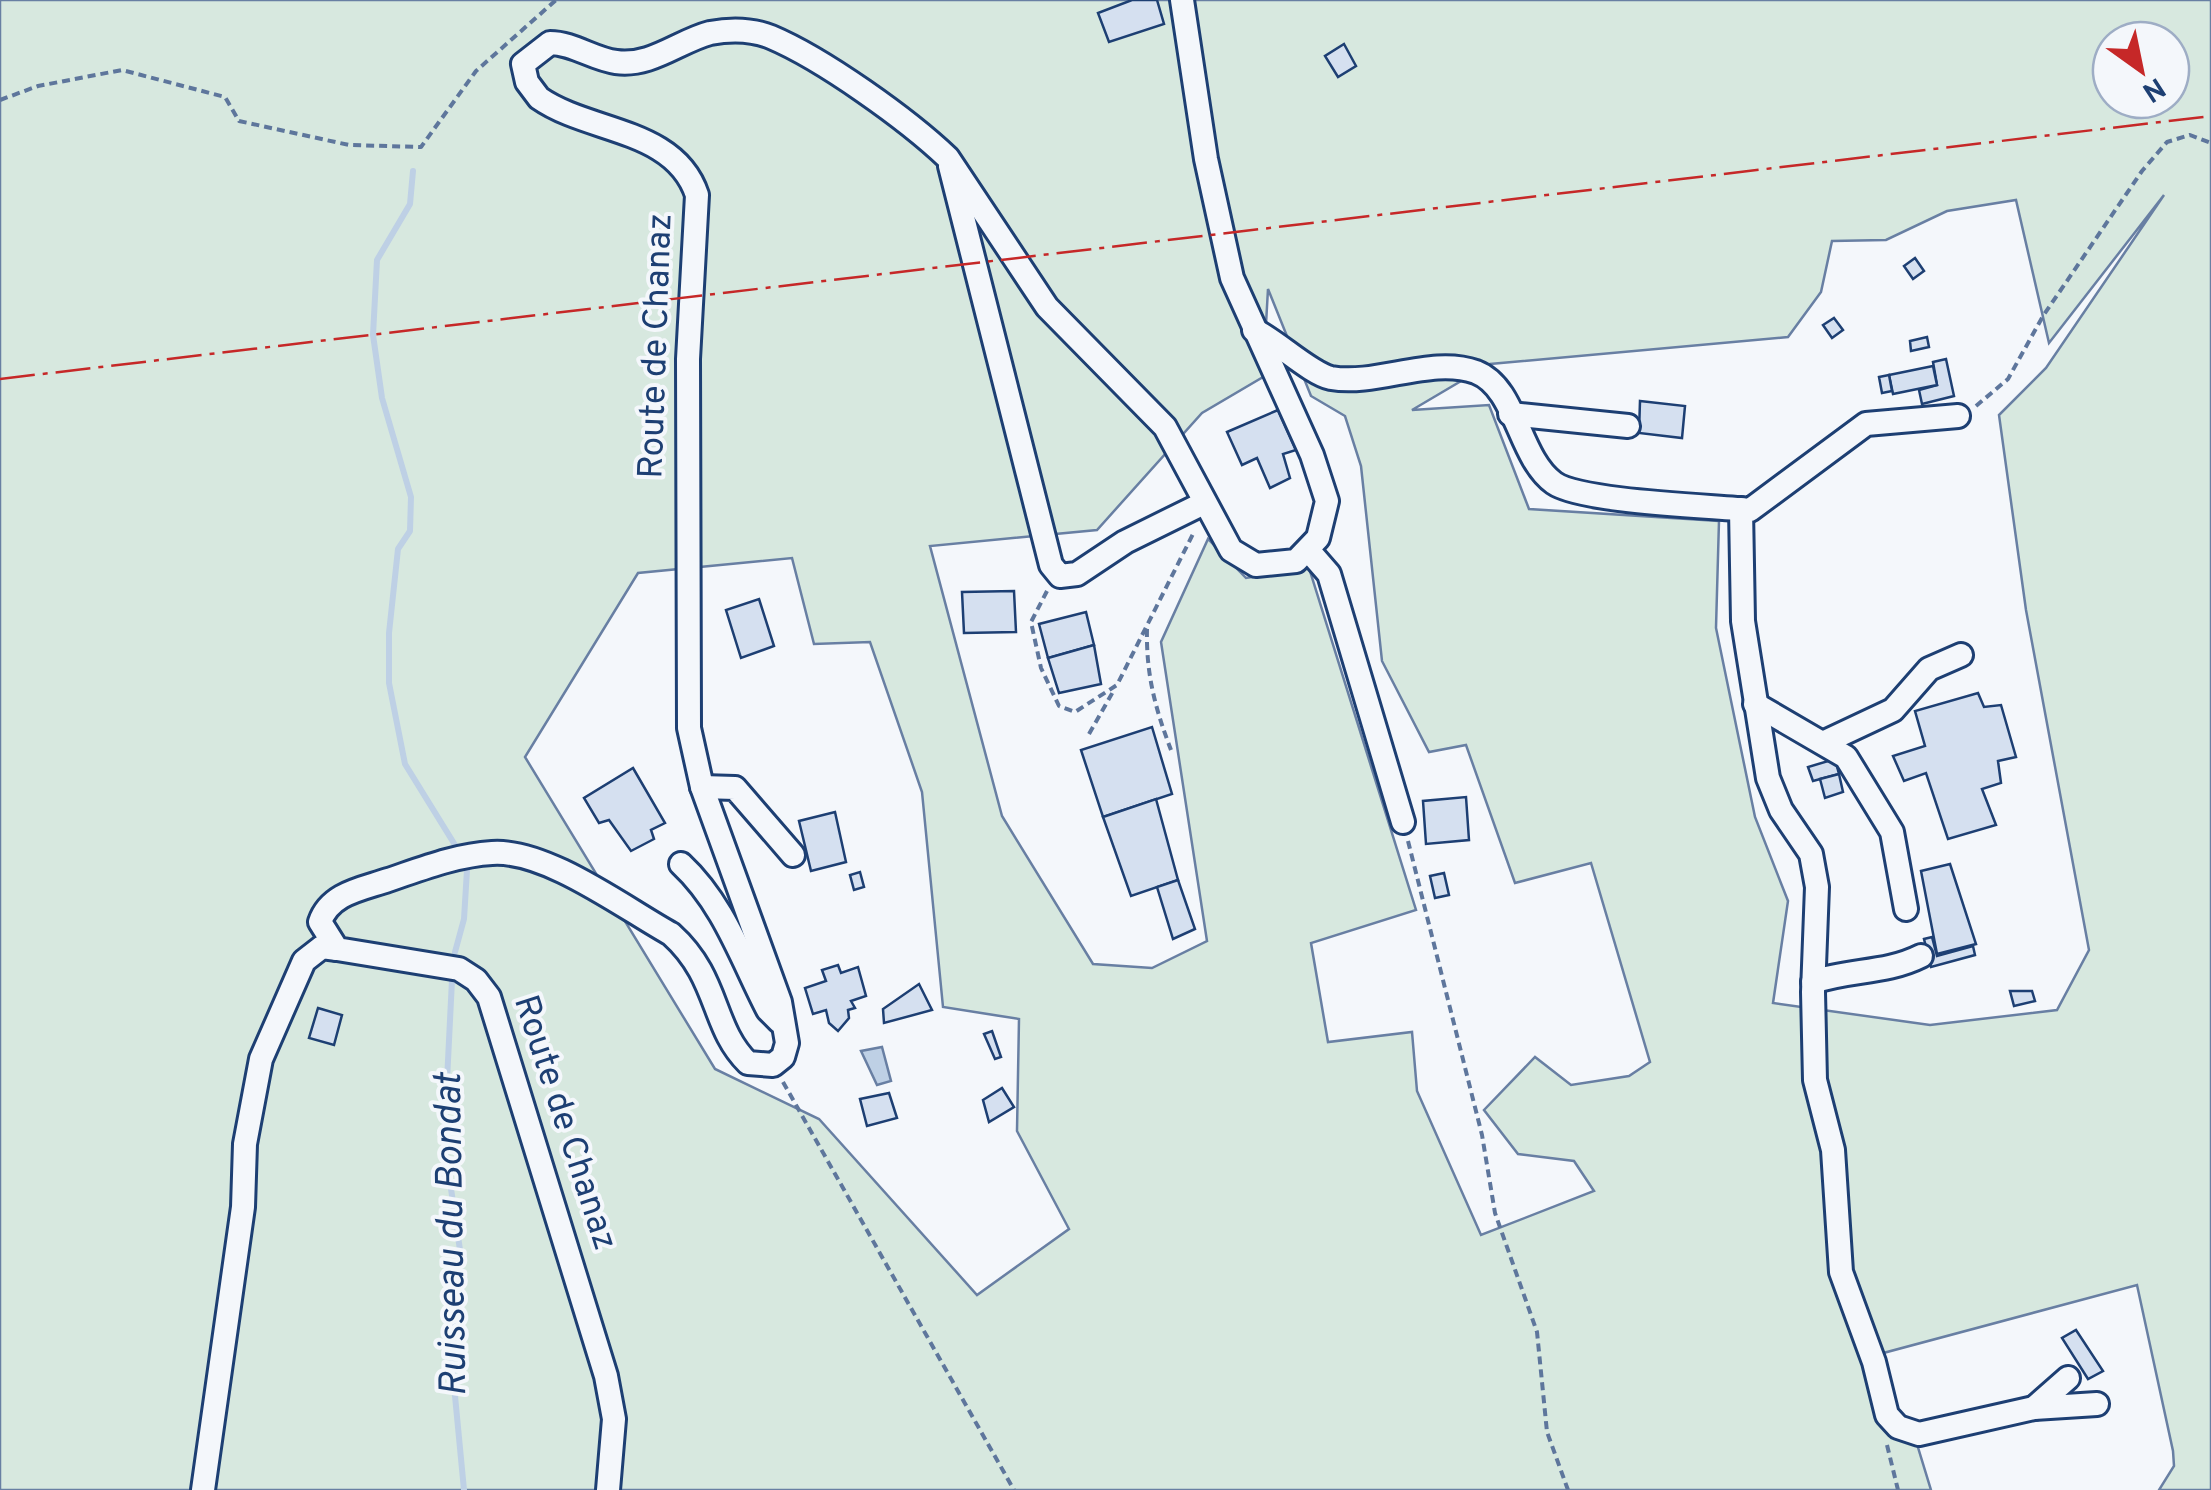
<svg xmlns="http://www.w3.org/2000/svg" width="2211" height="1490" viewBox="0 0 2211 1490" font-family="Overpass,sans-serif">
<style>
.green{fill:#d7e8df;stroke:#687fa3;stroke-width:2.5;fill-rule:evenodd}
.water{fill:#bed0e5;stroke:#687fa3;stroke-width:2.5}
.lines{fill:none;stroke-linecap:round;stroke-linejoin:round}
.stream{stroke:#bed0e5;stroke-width:6}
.building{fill:#d5e0f0;stroke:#1d3f73;stroke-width:2.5}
.minor-casing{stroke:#1d3f73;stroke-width:28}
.path{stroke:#5e769c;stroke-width:4;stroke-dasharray:8 5;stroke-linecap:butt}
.minor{stroke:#f4f7fb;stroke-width:22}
.power{stroke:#c62828;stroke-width:2.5;stroke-dasharray:35 8 5 8;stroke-linecap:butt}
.labels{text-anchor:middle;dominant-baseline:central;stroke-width:8;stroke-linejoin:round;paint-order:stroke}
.street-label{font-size:35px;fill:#1d3f73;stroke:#f4f7fb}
.water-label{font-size:38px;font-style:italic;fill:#1d3f73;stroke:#f4f7fb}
</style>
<rect width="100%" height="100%" fill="#f4f7fb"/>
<path class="green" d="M0,0H2211V1490H2159L2174,1466L2173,1451L2137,1285L1876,1355L1896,1433L1916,1441L1931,1490H0ZM2111,40H2171V100H2111ZM2164,195L2046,368L1999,415L2026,610L2089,950L2057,1010L1930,1025L1773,1003L1788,901L1755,817L1716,628L1719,521L1529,509L1489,405L1412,410L1490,364L1788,337L1821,292L1832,241L1886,240L1947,211L2016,200L2049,343ZM1268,289L1311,396L1345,416L1361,466L1382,661L1429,752L1466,745L1515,883L1591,863L1650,1062L1629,1076L1571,1085L1535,1057L1484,1110L1518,1154L1574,1161L1594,1191L1481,1235L1417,1091L1412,1032L1328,1042L1311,943L1416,910L1309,568L1246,578L1208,539L1161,642L1207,941L1152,968L1093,964L1002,816L930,546L1097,530L1202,413L1263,377ZM792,558L814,644L870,642L922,792L943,1007L1019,1019L1017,1131L1069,1229L977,1295L819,1119L715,1069L525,757L638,573Z"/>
<polygon class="water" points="882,1047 891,1081 877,1085 861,1051"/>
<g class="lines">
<g class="stream">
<polyline points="413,171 410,204 377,260 373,335 382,398 411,497 410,531 398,549 389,633 389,683 405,764 455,845"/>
<polyline points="455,952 464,919 467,870"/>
<polyline points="452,980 444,1141 460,1250 451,1354 464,1490"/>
</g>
</g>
<g class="building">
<polygon points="1132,0 1157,0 1164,24 1109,42 1098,13"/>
<polygon points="1344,44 1356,66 1338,77 1325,56"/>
<polygon points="1915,258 1924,271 1913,279 1904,266"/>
<polygon points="1834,318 1843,330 1832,338 1823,325"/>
<polygon points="1927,337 1929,347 1911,351 1910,341"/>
<polygon points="1946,359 1954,396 1922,404 1919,390 1937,385 1933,362"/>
<polygon points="1933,366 1937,385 1893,394 1889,375"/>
<polygon points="1889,375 1892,391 1882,393 1879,377"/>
<polygon points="1640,401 1685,406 1682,438 1639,433"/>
<polygon points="1278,410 1296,450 1283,454 1290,478 1270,488 1257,458 1242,465 1227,432"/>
<polygon points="1014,591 1016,632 964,633 962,592"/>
<polygon points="759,599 774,646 741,658 726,610"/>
<polygon points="1086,612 1094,645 1048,658 1039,624"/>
<polygon points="1094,645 1101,684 1059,693 1048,658"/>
<polygon points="1978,693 1984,707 2001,705 2016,757 1998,761 2001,783 1982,789 1996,825 1948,839 1926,773 1904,781 1893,756 1925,746 1915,711"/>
<polygon points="1152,727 1172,794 1103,817 1081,750"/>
<polygon points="1835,759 1839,774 1813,781 1808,767"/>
<polygon points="633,768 665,823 651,830 654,839 631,851 609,820 599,823 584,798"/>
<polygon points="1839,774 1843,792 1825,798 1820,779"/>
<polygon points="1466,797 1469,840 1426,844 1423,801"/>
<polygon points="1156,799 1178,880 1131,896 1103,817"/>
<polygon points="835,812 846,862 811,871 799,821"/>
<polygon points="1950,864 1976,944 1937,954 1921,871"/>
<polygon points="860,872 864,887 854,890 850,875"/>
<polygon points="1444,873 1449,895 1435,898 1430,876"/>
<polygon points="1178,880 1195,929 1173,939 1157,887"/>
<polygon points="1932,937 1937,956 1973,946 1975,955 1931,967 1924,939"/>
<polygon points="838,965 841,973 858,967 866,996 851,1001 855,1008 848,1010 849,1018 838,1031 829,1023 826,1010 813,1014 805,988 826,981 822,970"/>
<polygon points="919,984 932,1010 884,1023 883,1009"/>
<polygon points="2010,991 2032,991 2035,1001 2014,1006"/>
<polygon points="318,1008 342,1015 334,1045 309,1038"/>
<polygon points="992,1031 1001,1057 995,1059 984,1034"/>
<polygon points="1002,1088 1014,1107 989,1122 983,1100"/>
<polygon points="889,1093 897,1118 867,1126 860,1099"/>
<polygon points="2076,1330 2103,1371 2088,1379 2062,1338"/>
</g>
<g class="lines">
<defs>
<g id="minor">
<polyline points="950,166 1051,565 1060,576 1077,574 1125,542 1204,503"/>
<path d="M1254,330C1277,341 1311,374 1331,378C1378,386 1431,356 1476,372C1517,388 1518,457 1554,483C1581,502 1711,506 1750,510L1866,424L1958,416"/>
<polyline points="1510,414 1628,426"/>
<polyline points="1741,509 1743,621 1768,778 1781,810 1811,854 1817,887 1813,992 1815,1080 1833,1150 1841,1272 1874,1362 1887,1415 1898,1427 1919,1434 2034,1408 2097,1404"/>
<polyline points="1309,551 1329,574 1403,822"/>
<polyline points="1755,704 1846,757 1892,832 1906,909"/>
<polyline points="1825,742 1893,710 1929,669 1961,655"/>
<polyline points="702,787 735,788 793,855"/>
<path d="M681,864C724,904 742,960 768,1010L779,1021"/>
<path d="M1813,982C1850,969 1885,974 1921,956"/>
<polyline points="2034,1408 2068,1378"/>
<polyline points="203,1490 243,1207 245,1144 261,1059 304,961 322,947 337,949"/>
<path d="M608,1490L614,1419L606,1376L489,997L476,980L459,969L337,949L320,922C330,893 362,889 388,880C421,869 456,855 492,853C546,849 624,908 671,934C720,978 711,1027 748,1063L773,1065L783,1057L787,1043L780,1002L702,787L689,728L688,359L697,195C675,128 589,133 539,98L527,82L523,64L550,43C573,43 593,59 616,62C651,67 679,41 710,33C731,29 751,29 771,37C823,59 907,119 948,158L1047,307L1165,427L1231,550L1256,565L1296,561L1318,538L1327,501L1312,455L1232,278L1206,159L1182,0"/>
</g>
</defs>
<use href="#minor" class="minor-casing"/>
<g class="path">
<polyline points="0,100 38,86 122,70 225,97 239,121 349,145 421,147 476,71 556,0"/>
<polyline points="1976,406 2008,379 2043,316 2142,171 2167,142 2190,135 2211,143"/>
<polyline points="1047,591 1031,622 1041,668 1059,706 1075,712 1117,685 1193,534"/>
<path d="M1147,629C1146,674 1155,708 1171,750"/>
<polyline points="1089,734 1114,690"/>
<polyline points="1408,841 1482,1135 1495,1213 1537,1332 1547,1432 1568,1490"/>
<polyline points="783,1082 1014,1490"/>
<polyline points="1887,1445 1898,1490"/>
</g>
<use href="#minor" class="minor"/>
<polyline class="power" points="0,379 2211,116"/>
</g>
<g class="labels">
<g class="street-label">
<text transform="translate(657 346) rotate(-88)">Route de Chanaz</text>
<text transform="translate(564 1123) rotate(72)">Route de Chanaz</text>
</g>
<g class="water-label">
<text transform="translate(453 1235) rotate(-91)">Ruisseau du Bondat</text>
</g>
</g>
<g transform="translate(2141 70) rotate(147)"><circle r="48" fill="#f4f7fb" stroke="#9eadc5" stroke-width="2.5"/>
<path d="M0-8L18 38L0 25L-18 38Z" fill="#c62828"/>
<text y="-15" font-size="28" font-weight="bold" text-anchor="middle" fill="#1d3f73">N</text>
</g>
</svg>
